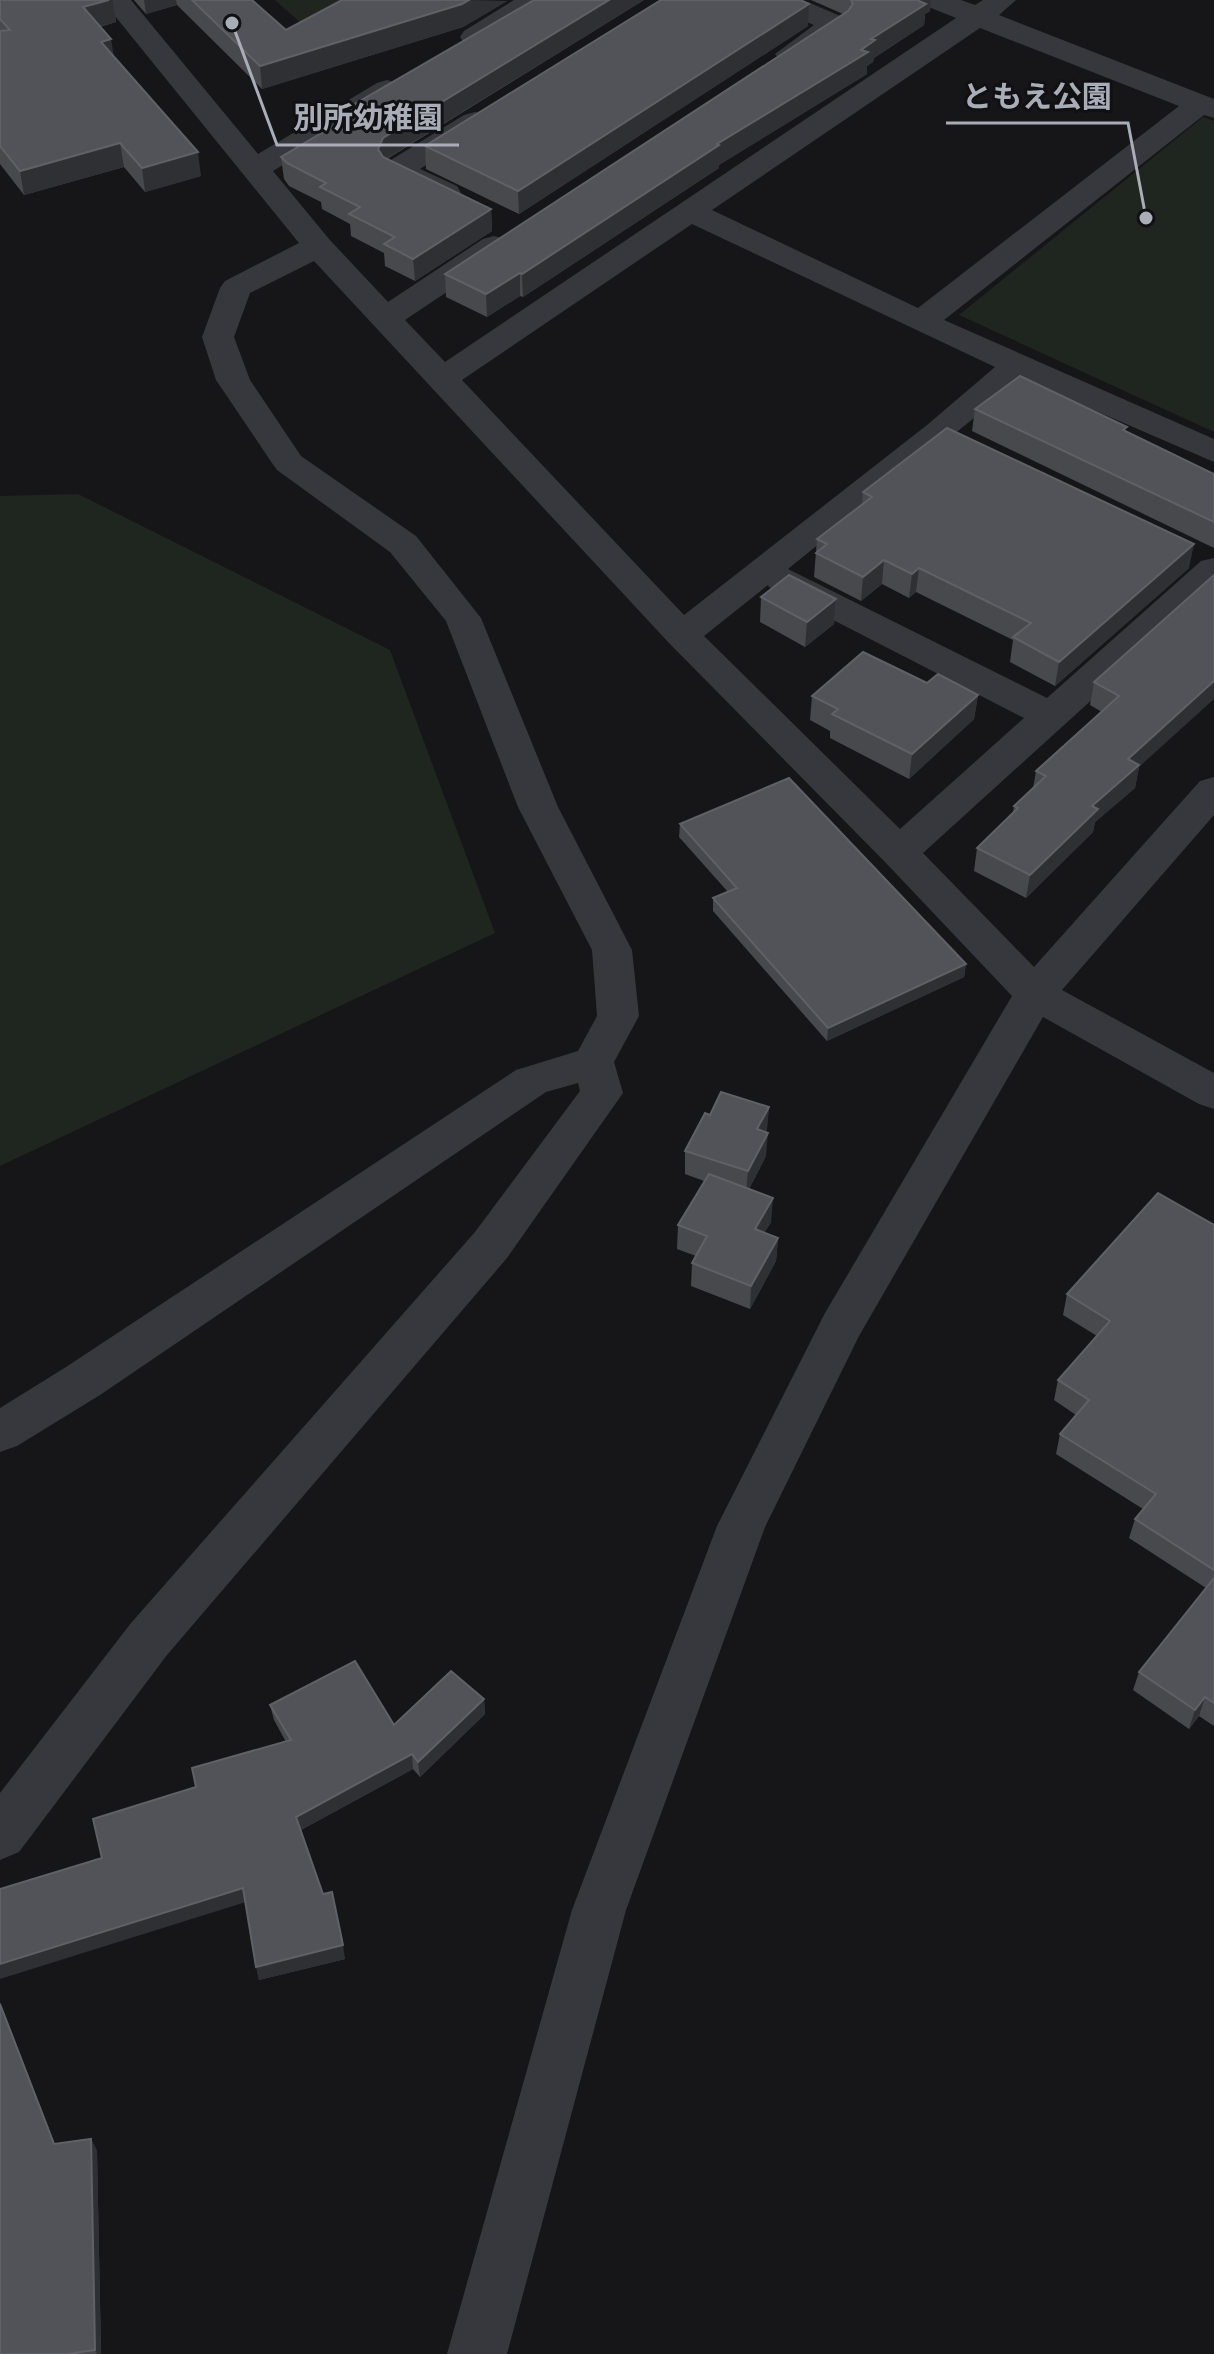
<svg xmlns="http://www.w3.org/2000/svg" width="1214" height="2354" viewBox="0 0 1214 2354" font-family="'Asap Condensed','Noto Sans JP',sans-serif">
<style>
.green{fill:#1e261f}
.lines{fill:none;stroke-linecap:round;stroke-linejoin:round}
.minor{fill:#37383d;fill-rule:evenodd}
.wall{fill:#47494d}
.shaded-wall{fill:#2f3033}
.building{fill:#525359;stroke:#5f6168;stroke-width:2}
.leader{fill:none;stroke:#a8adb8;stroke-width:3}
.callout-dot{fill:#a8adb8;stroke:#111113;stroke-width:3}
.callout-label{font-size:30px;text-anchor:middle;font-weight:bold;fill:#a8adb8;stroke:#111113;stroke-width:6;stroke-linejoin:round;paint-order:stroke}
</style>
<rect width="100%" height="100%" fill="#161618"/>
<g class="green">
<polygon points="275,0 349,0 303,25"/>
<polygon points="1203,117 1214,121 1214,432 959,315"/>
<polygon points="78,494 390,650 495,933 0,1166 0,496"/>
</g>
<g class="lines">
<g class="minor">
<path d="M102,0H131L258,154L377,83L387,80L397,83L402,89L397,95L273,171L329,239L388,302L483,239L494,236L505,239L510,246L505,253L405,320L445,362L956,18L926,6L922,0H961L975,5L983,0H1016L999,15L1214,99V118L1204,115L944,320L1214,439V462L1022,379L788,569L1047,698L1201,561L1214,558V589L923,853L1034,967L1200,781L1214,777V815L1062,990L1214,1073V1109L1199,1104L1043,1017L859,1336L765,1527L626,1910L507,2354H447L572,1910L717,1526L825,1313L1012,996L885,862L669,643L314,261L250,293L234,337L250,380L301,456L416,536L481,618L558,807L632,950L639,1016L614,1062L623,1093L507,1258L167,1655L19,1852L0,1860V1793L131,1623L475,1232L580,1091L578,1083L546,1092L100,1395L17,1446L0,1452V1408L66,1367L516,1070L578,1051L597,1016L592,950L518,807L446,621L390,552L277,470L272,463L216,380L202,337L220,288L225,281L299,243ZM980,28L1179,106L918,308L712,210ZM692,224L995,367L927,425L684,615L462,380ZM768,585L769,587L1024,718L900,829L704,636Z"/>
<polygon points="514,0 548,0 544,6 484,43 474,46 464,43 460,37 464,31"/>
<path d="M765,0H803L845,18L849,24L845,30C826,43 804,66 780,60L775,54L814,25L769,6Z"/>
<path d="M475,112L486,115L490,121L486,127L420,169L457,186L461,193L457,200C433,205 407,187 386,177L382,170L386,163L464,115Z"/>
</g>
</g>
<g class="wall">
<polygon points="0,0 113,0 116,22 100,27 114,57 201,176 145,192 124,167 24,195 0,164"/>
<polygon points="134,0 252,0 286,30 342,0 507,1 463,27 262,89 177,5 146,14"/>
<polygon points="532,0 644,0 387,159 491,209 492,231 415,281 385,266 384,253 351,236 350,224 322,209 321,202 289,186 284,179 281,157 336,124 336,115 532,2"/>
<polygon points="811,0 931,0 930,11 925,14 924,25 874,58 873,62 867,66 867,74 719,165 719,168 523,297 520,296 487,317 446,297 445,274 843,14"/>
<polygon points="808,26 519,214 426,169 425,146"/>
<polygon points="975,409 1126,432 1214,474 1214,548 972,431"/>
<polygon points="863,492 1189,568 1055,686 1010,662 1013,640 916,592 909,598 882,584 861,601 814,577 817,539 862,505"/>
<polygon points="1214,575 1139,767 1135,788 1095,822 1093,832 1026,898 974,871 977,848 1013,813 1014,806 1033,788 1036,771 1102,712 1090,705 1094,682"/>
<polygon points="761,597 836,599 834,624 805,647 760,622"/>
<polygon points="927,683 978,695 974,719 909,779 830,738 830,731 810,720 812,696"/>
<polygon points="680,824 966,964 964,977 827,1041 713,911 713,898 728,892 679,837"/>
<polygon points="769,1107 766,1132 766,1156 749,1189 771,1222 764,1233 778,1238 776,1261 750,1309 691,1286 692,1263 696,1256 677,1249 678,1225 704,1181 685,1174 685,1151 710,1115"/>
<polygon points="1214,1225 1214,1726 1199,1716 1189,1729 1133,1690 1139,1672 1206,1588 1129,1538 1135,1519 1143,1509 1056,1454 1060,1434 1076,1415 1054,1400 1058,1380 1097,1336 1063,1315 1067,1294"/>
<polygon points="484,1699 485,1714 420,1777 413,1769 301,1830 345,1959 259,1980 245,1902 102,1858 286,1742 274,1720 270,1705 394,1725"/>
<polygon points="0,2002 55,2144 91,2139 97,2151 101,2354 0,2354"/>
</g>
<g class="shaded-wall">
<polygon points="109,0 113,0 116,22 87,30 83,7"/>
<polygon points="144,0 176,0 177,5 146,14"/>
<polygon points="469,0 507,1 463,27 262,89 260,66"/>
<polygon points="609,0 644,0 384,160 378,149 383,138"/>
<polygon points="916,0 931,0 930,11 925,14 924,25 874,58 873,62 867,66 867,74 719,165 719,168 523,297 522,274 717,144 861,50 871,39"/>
<polygon points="809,4 808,26 519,214 518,191"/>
<polygon points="111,39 115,63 101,42"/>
<polygon points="120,143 124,167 24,195 20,171"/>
<polygon points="198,152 201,176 145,192 142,168"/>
<polygon points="491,209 492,231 415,281 413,259"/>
<polygon points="520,273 520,296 487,317 486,294"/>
<polygon points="1194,544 1189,568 1055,686 1059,662"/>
<polygon points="884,560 882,584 861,601 863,577"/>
<polygon points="919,568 916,592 909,598 912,574"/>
<polygon points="836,599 834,624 805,647 807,622"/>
<polygon points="1214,681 1214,699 1139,767 1135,788 1095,822 1093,832 1026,898 1030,875 1092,806 1128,759"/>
<polygon points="978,695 974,719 909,779 912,754"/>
<polygon points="966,964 964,977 827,1041 828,1028"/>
<polygon points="769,1107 767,1131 756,1153 757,1129"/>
<polygon points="768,1133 766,1156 746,1195 748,1171"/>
<polygon points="773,1198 771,1222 753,1253 755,1229"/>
<polygon points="778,1238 776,1261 750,1309 751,1286"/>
<polygon points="1205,1697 1199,1716 1189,1729 1195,1710"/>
<polygon points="484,1699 485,1714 420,1777 418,1762"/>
<polygon points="412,1754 413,1769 299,1831 296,1817"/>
<polygon points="243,1888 246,1902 0,1979 0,1964"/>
<polygon points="343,1945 345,1959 259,1980 256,1967"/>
<polygon points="91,2139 97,2151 101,2354 97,2354 95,2350"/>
</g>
<g class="building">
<polygon points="0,0 109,0 83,7 111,39 101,42 198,152 142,168 120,143 20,171 0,146 0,31 10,30 0,19"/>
<polygon points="192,0 252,0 286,30 342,0 469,0 462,4 260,66"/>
<polygon points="534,0 609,0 383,138 378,149 383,157 491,209 413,259 384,244 395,237 349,214 360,207 320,187 326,183 287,163 281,157 345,119 336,115"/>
<polygon points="661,0 800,0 809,4 518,191 425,146"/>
<polygon points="851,0 917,0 926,4 871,39 875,40 861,50 868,52 717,144 719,145 522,274 520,273 486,294 445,274 848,11 853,4"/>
<polygon points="1020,376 1127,427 1123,430 1214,474 1214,522 975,409"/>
<polygon points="947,428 1194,544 1059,662 1013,637 1031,623 919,568 912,574 884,560 863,577 816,553 827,544 817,539 872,497 863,492"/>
<polygon points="789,575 836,599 807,622 761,597"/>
<polygon points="1214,575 1214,681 1128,759 1139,765 1092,806 1098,809 1030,875 977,848 1018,808 1014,806 1046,776 1036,771 1119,696 1094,682"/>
<polygon points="863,652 927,683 938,674 978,695 912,754 832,714 838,709 812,696"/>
<polygon points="789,778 966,964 828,1028 713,898 737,888 680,824"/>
<polygon points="721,1092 769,1107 757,1129 768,1133 748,1171 685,1151 705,1113 710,1115"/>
<polygon points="709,1174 773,1198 755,1229 778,1238 751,1286 692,1263 707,1236 678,1225"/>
<polygon points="1158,1193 1214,1225 1214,1570 1135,1519 1156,1494 1060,1434 1089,1400 1058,1380 1110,1321 1067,1294"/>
<polygon points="1214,1578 1214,1703 1205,1697 1195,1710 1139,1672"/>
<polygon points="355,1661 394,1725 451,1671 484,1699 418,1762 412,1754 296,1817 323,1894 332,1892 343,1945 256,1967 243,1888 0,1964 0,1889 102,1858 93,1819 196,1787 192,1768 291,1740 270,1705"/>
<polygon points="0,2004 54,2144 91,2139 95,2350 68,2354 0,2354"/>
</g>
<path class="leader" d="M1146 218L1128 123H946M232 23L277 145H459"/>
<g class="callout-dot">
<circle cx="1146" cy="218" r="8"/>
<circle cx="232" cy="23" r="8"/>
</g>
<g class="callout-label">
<text x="1037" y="107">ともえ公園</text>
<text x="368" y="128">別所幼稚園</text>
</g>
</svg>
